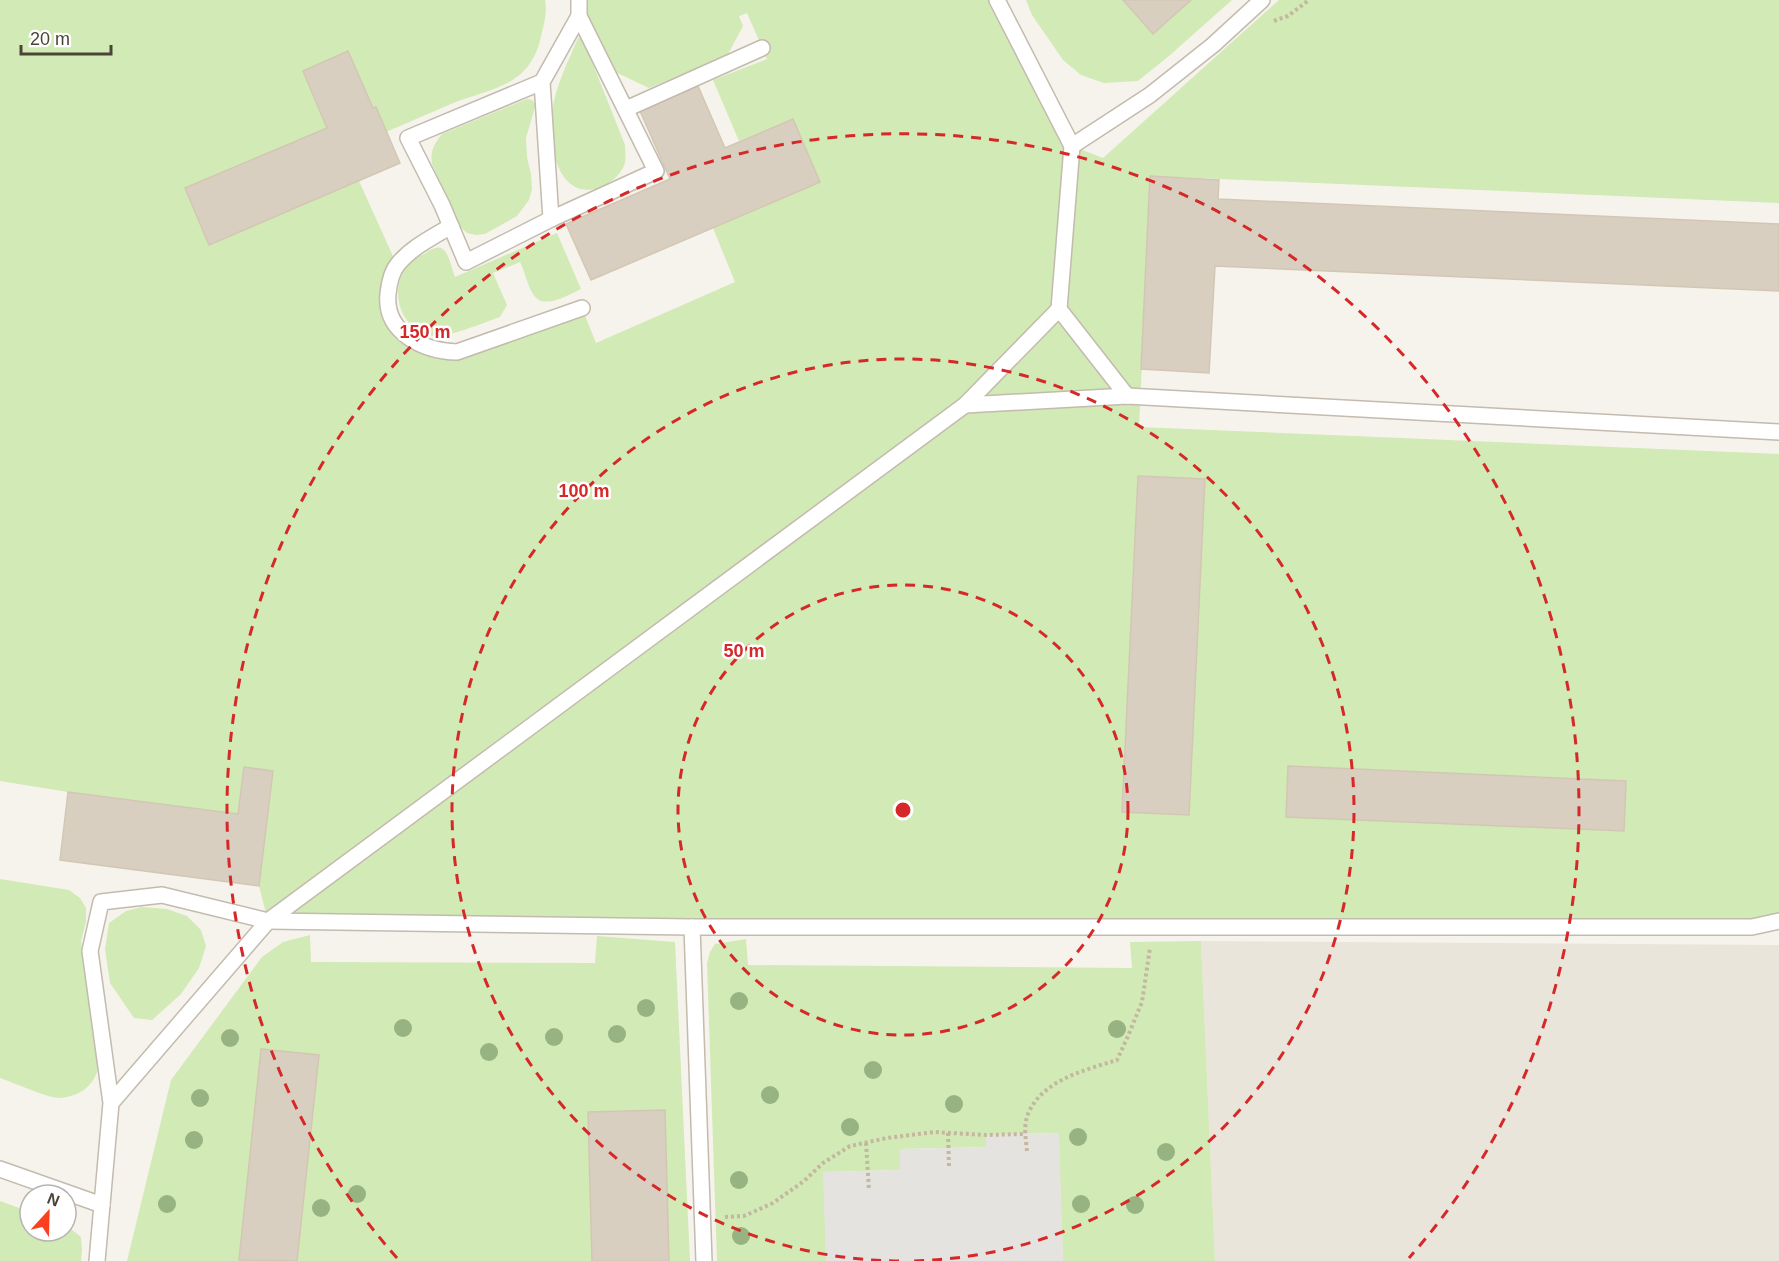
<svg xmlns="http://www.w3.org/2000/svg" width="1779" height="1261" viewBox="0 0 1779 1261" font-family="Arial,sans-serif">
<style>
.residential{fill:#eae5da}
.green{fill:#d2eab5;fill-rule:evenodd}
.parking{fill:#e5e3e0}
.building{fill:#d8cfc1;stroke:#d3c7b4;stroke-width:1.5}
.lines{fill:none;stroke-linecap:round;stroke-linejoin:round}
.lane-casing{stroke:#c2bbae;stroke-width:18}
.path{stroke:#c4b79f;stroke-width:4;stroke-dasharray:3 3;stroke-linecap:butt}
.lane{stroke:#fff;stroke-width:15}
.tree{fill:#97b381}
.ring{fill:none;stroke:#d62828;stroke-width:3;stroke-dasharray:10 8}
.centre{fill:#d62828;stroke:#fff;stroke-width:3}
.ring-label{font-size:18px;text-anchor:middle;font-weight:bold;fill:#d62828;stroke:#fff;stroke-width:5;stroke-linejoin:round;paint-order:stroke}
</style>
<rect width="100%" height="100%" fill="#f6f3ec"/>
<polygon class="residential" points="1201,941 1779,945 1779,1261 1215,1261"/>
<g class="green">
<path d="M0,0H545C547,11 545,21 542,32C532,87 494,87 451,104C429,113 408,123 386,132L375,107L373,108L348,51L303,71L327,128L185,188L209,245L359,181L397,265L388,285L397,327L441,352L582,308L596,343L735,282L713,228L820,182L793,119L739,141L713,80L767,59L747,13L739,16L743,26L727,56L649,88L613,71L579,0H997L1072,146L1103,158L1279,0H1779V203L1151,176L1139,427L1779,454V921H268L259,886L273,771L238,814L68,792L0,781ZM1138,476L1204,479L1188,815L1122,812ZM1289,766L1626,781L1624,831L1286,817Z"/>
<polygon points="1026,0 1123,0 1153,34 1191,0 1232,0 1170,55 1138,81 1104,83 1081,75 1063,60 1032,15"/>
<path d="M580,37L583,39L625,145C625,151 626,158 625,163C618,183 591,198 572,185C553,172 549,134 552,112C555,87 568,62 578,38Z"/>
<path d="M527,99L532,100L536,104L526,138L527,157L531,174L532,189L529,200L517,216L485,234L476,235L467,233L458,225L432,164C430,151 434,144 442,134Z"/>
<path d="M557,233L581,289C568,295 543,311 533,294C527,284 525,272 520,262L493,273L507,305L500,317C485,322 448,338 433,336C402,332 388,292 406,268C411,261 417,257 424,254C429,251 435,246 441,248C449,251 452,270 455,277Z"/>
<path d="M0,879L69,890L80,898L86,908V922L81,941L98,1069C93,1087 78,1097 59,1098C48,1098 12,1082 0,1078Z"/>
<polygon points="142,907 167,909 187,916 201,930 206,946 199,968 181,994 152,1020 134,1018 110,983 105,949 109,923 126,911"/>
<polygon points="310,935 311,962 595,963 597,936 675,942 690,1261 127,1261 171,1080 262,957 283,942"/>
<polygon points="746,939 748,965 1132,968 1130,942 1201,941 1215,1261 1063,1261 1058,1133 986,1135 986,1147 900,1149 900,1170 824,1172 826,1261 717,1261 707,963 710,952 715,944"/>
<polygon points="0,1201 30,1212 30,1231 66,1231 66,1225 67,1226 81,1237 82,1250 81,1261 0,1261"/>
</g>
<polygon class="parking" points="1059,1133 1063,1261 826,1261 823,1172 900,1170 900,1149 986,1147 986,1135"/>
<g class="building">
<polygon points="1123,0 1191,0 1153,34"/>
<polygon points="348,51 373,108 376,107 400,163 209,245 185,188 327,128 303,71"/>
<polygon points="698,86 725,148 793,119 820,182 591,280 566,224 670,179 640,111"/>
<polygon points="1150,176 1219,180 1218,199 1779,224 1779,291 1215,266 1209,373 1141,369"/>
<polygon points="1138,476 1205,479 1189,815 1122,812"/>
<polygon points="1288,766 1626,781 1624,831 1286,817"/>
<polygon points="244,767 273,771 259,886 60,860 68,792 238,814"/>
<polygon points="261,1049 319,1055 297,1261 239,1260"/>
<polygon points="665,1110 669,1261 592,1261 588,1112"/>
</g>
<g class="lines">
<defs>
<g id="lane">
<polyline points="542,82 408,138 442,205 466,262 551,219 542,82 579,16"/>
<polyline points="626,109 762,48"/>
<polyline points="1072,146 1150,95 1213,45 1262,0"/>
<polyline points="551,219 656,171 579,16 579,0"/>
<path d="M451,226C433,237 412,247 398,264C392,271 389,284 388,294C384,333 424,351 457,352L582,308"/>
<polyline points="1059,309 1127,396"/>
<polyline points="965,405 1127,396 1779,432"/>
<polyline points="268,921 692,927 1752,927 1779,921"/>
<polyline points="268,921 965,405 1059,309 1072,146 997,0"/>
<polyline points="692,927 704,1261"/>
<polyline points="0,1169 102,1205"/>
<polyline points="97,1261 111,1103 90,951 101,902 162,895 268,921 111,1103"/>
</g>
</defs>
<use href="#lane" class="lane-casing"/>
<g class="path">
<polyline points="1274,21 1288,16 1309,0"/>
<polyline points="948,1133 949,1166"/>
<polyline points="866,1143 869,1190"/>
<path d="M1027,1151C1026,1140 1023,1126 1028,1114C1042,1080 1085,1070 1117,1060L1128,1036L1142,1002L1150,948"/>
<polyline points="725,1217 744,1216 773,1203 804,1181 823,1163 850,1146 887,1138 934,1132 986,1135 1025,1134"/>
</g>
<use href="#lane" class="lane"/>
</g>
<g class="tree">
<circle cx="739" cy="1001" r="9"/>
<circle cx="646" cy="1008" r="9"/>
<circle cx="403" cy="1028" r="9"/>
<circle cx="1117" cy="1029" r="9"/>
<circle cx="617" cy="1034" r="9"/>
<circle cx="554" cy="1037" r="9"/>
<circle cx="230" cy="1038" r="9"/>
<circle cx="489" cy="1052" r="9"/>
<circle cx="873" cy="1070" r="9"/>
<circle cx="770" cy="1095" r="9"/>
<circle cx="200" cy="1098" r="9"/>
<circle cx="954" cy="1104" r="9"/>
<circle cx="850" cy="1127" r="9"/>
<circle cx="1078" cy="1137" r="9"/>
<circle cx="194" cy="1140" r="9"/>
<circle cx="1166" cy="1152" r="9"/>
<circle cx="739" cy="1180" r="9"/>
<circle cx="357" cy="1194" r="9"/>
<circle cx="167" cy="1204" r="9"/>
<circle cx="1081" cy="1204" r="9"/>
<circle cx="1135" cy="1205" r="9"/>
<circle cx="321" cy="1208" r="9"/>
<circle cx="741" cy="1236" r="9"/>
</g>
<g class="ring">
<circle cx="903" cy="810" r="225"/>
<path d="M899 1261A451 451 0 1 1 907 1261"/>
<path d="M397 1258A676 676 0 1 1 1409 1258"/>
</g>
<circle cx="903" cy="810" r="9" class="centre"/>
<g class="ring-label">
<text x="425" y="338">150 m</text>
<text x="584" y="497">100 m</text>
<text x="744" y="657">50 m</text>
</g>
<g transform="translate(48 1213) rotate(22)"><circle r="28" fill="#ffffff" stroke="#b7b4b0" stroke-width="1.5"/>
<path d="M0-4.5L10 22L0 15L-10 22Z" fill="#fc3f1d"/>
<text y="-9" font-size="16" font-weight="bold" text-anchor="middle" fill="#4b4439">N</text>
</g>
<path d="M21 45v9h90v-9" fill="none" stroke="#4b4439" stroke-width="3"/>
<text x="30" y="45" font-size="18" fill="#4b4439" stroke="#ffffff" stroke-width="4.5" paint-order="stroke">20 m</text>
</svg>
